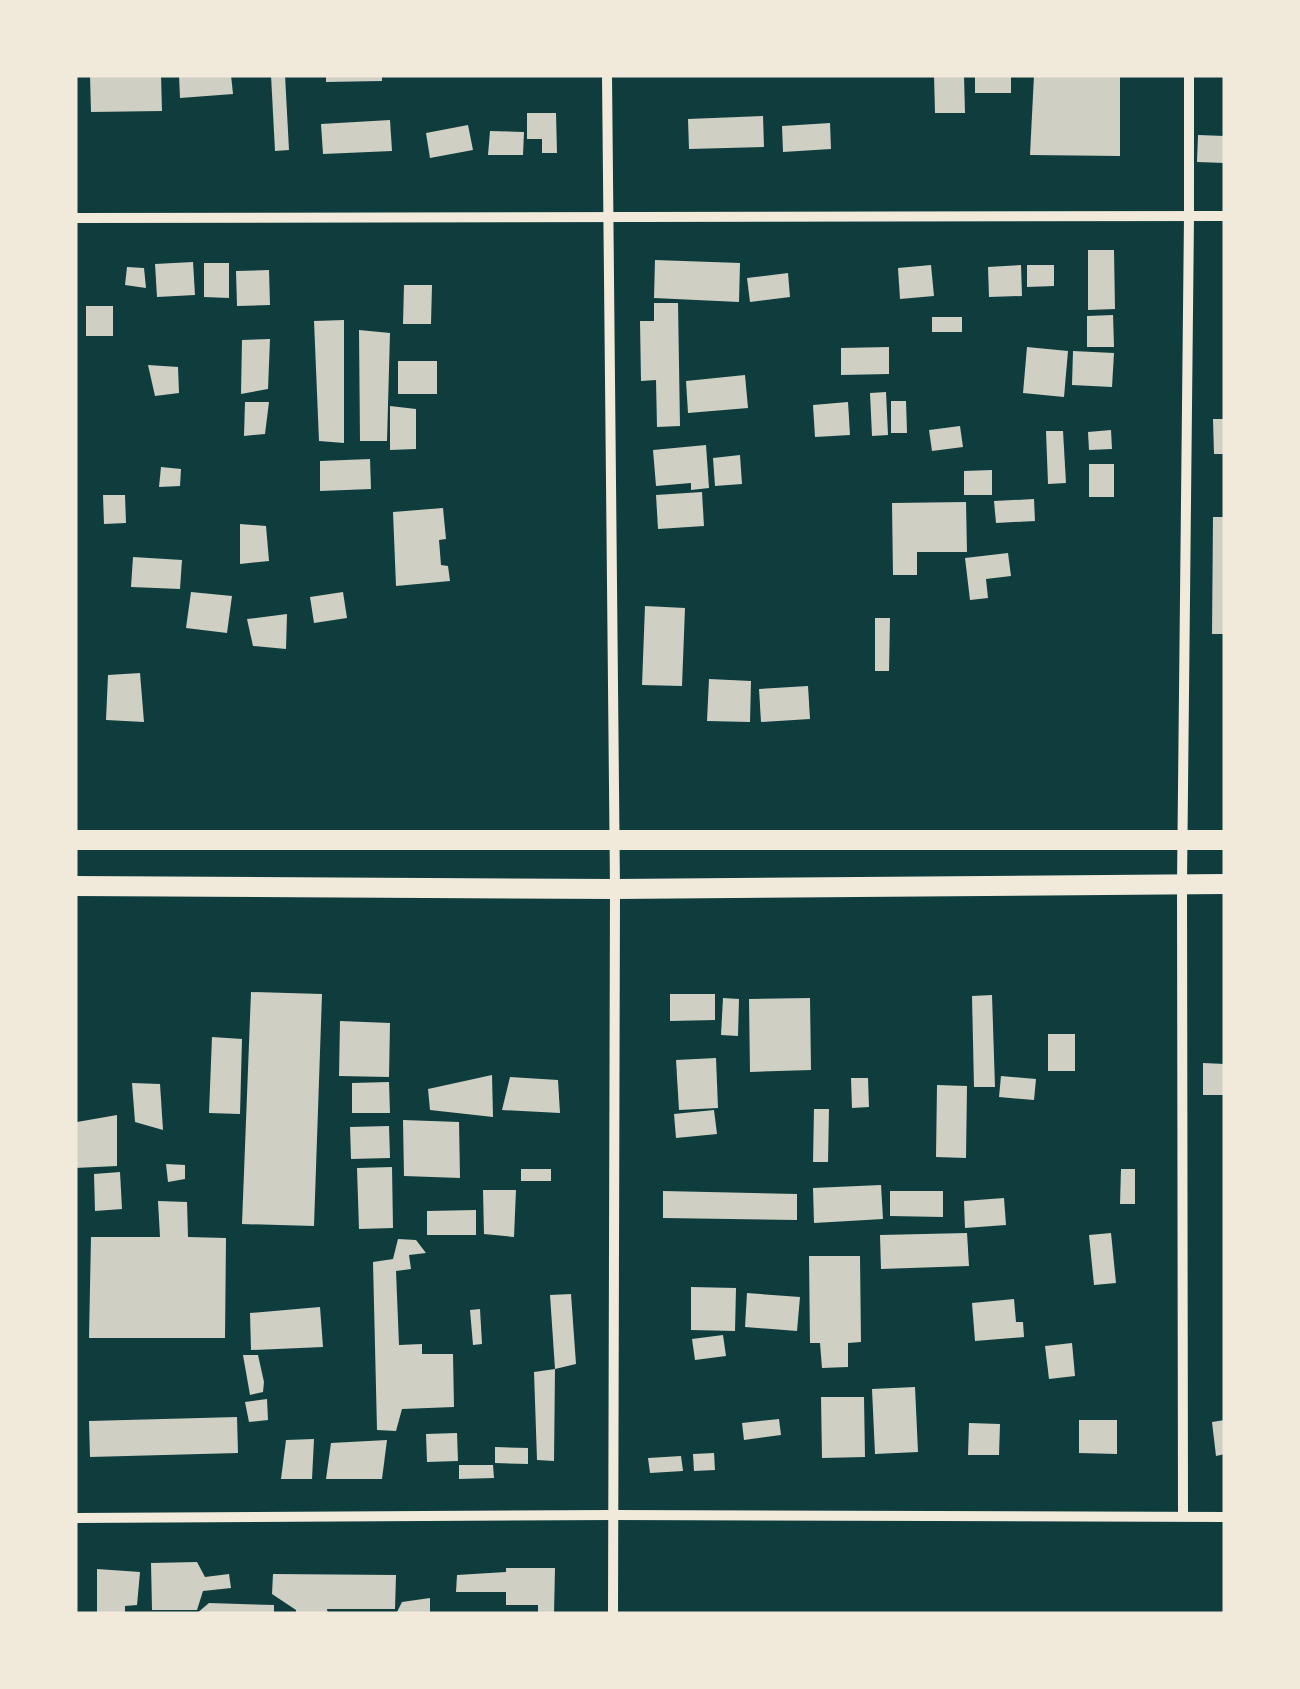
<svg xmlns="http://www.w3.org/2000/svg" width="1300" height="1689" viewBox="0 0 1300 1689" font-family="'Source Sans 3',sans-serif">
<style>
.building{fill:#cfcfc3}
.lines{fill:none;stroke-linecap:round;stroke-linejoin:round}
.minor{stroke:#f1e9da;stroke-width:10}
.secondary{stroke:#f1e9da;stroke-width:20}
</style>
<rect width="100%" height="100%" fill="#0f3d3e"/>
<g class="building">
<polygon points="90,75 161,75 162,111 91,112"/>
<polygon points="179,75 231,75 233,94 180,98"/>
<polygon points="271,75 285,75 289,150 275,151"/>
<polygon points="326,75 382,75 382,81 326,82"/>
<polygon points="934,75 964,75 965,113 935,113"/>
<rect x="975" y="75" width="36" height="18"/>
<polygon points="1034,75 1120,75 1120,156 1030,155"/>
<polygon points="527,113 556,113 557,153 542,153 542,139 527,139"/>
<polygon points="763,116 764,147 689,149 688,119"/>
<polygon points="390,120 392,151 323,154 321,124"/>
<polygon points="830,123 831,149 783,152 782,126"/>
<polygon points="468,125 473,150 430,158 426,133"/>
<polygon points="490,131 524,132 523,155 488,155"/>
<polygon points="1198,135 1225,136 1225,163 1197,162"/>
<polygon points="1088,250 1114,250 1115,309 1088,310"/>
<polygon points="655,260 740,263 739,302 654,298"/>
<polygon points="193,262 195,295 157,297 155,264"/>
<polygon points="204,263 229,263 229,298 204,297"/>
<polygon points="931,265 934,296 900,299 898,268"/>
<polygon points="1021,265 1022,296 989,297 988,267"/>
<polygon points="1027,265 1054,265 1054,286 1027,287"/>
<polygon points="127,267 144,268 146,288 125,285"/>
<polygon points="269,270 270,305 237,306 236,271"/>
<polygon points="788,273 790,297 750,302 747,278"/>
<polygon points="404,285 432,285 431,324 403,324"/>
<polygon points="654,303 678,303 680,426 657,427 656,380 641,381 640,321 654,321"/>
<rect x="86" y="306" width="27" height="30"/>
<polygon points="1113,315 1114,347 1087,347 1087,316"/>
<rect x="932" y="317" width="30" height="15"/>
<polygon points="344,320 344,443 319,441 314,321"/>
<polygon points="359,330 390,333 387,441 360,441"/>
<polygon points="270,339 268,389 241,394 242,340"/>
<polygon points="889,347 889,374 841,375 841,348"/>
<polygon points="1027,347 1068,351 1064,397 1023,393"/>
<polygon points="1073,351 1114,353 1112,387 1072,385"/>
<rect x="398" y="361" width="39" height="33"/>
<polygon points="148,365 178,367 179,393 155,396"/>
<polygon points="745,375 748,408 688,413 686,381"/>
<polygon points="886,392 888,435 872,436 870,393"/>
<polygon points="891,401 906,401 907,433 891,433"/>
<polygon points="245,402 269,402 265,434 244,436"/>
<polygon points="848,402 850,435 815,437 813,405"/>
<polygon points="390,406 416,409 416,449 390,450"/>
<polygon points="1213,419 1225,419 1225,454 1214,454"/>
<polygon points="960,426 963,447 932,451 929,430"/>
<polygon points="1111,430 1112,449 1089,450 1088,432"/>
<polygon points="1046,431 1063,431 1066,483 1048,484"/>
<polygon points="706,445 709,488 691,490 691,483 656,486 653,450"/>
<polygon points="740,455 742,484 715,486 713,458"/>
<polygon points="370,459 371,489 320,491 320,461"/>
<rect x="1089" y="464" width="25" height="33"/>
<polygon points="161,467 181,469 180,486 159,487"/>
<polygon points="992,470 992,495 964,495 964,471"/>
<polygon points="702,492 704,526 658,529 656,495"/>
<polygon points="103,495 125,495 126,523 104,524"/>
<polygon points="1034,499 1035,521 996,523 994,501"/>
<polygon points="966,502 967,552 917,552 917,575 893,575 892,503"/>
<polygon points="443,508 446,539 439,540 441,565 448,566 450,581 396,586 393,512"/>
<polygon points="1213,517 1225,517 1225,634 1212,634"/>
<polygon points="240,524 266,526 269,561 240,564"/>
<polygon points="1008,553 1011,576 986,579 988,598 970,600 965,558"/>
<polygon points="133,557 182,560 180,589 131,587"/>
<polygon points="191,592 232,596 227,633 186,628"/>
<polygon points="343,592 347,618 314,623 310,597"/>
<polygon points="645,606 685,608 682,686 642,685"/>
<polygon points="287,614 286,649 253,646 247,619"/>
<polygon points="875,618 890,618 889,671 875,671"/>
<polygon points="140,673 144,722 106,720 108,675"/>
<polygon points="709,679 751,681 750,722 707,721"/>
<polygon points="808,686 810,719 761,722 759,689"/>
<polygon points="251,992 322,994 314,1226 242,1224"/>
<polygon points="670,994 715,994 715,1020 670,1021"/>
<polygon points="992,995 995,1087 974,1087 972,996"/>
<polygon points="723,998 739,999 738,1036 721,1035"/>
<polygon points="810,998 811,1070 750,1072 749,999"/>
<polygon points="340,1021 390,1023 389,1077 339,1076"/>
<rect x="1048" y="1034" width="27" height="37"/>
<polygon points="212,1037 242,1039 240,1114 209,1113"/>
<polygon points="716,1058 718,1108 679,1110 676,1060"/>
<polygon points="1203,1063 1225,1064 1225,1095 1203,1095"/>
<polygon points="492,1075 493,1117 430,1110 428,1089"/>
<polygon points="1001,1076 1036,1079 1034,1100 999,1097"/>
<polygon points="510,1077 558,1080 560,1113 502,1110"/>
<polygon points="851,1078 868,1078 869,1107 852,1108"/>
<polygon points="389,1082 390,1113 352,1113 352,1083"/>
<polygon points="132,1083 160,1084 163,1130 135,1122"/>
<polygon points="937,1085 967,1086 966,1158 936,1157"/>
<polygon points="814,1109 829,1109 828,1162 813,1162"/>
<polygon points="714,1110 717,1134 676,1138 674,1114"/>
<polygon points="117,1115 117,1166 75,1168 77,1122"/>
<polygon points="403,1120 459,1122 460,1178 404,1176"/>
<polygon points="389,1126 390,1158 351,1159 350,1127"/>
<polygon points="166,1164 185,1165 185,1179 168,1182"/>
<polygon points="392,1167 393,1228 359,1229 357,1168"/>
<rect x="521" y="1169" width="30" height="12"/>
<polygon points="1121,1169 1135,1169 1135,1204 1120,1204"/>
<polygon points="120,1172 122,1209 95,1211 94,1174"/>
<polygon points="881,1185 883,1219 814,1223 813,1188"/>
<polygon points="483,1190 516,1190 514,1237 484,1234"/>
<polygon points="663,1191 797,1194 797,1220 663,1218"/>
<polygon points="890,1191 943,1191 943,1217 890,1216"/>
<polygon points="1004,1198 1006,1225 965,1228 964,1201"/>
<polygon points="158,1201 187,1202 188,1237 226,1238 225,1338 89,1338 91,1237 160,1237"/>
<polygon points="476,1210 476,1235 427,1235 427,1211"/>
<polygon points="967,1233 969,1266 881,1269 880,1235"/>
<polygon points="1111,1233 1116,1283 1094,1285 1089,1235"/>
<polygon points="398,1239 416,1240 426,1253 409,1255 411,1269 396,1271 399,1345 422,1344 422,1354 453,1354 454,1407 402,1409 396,1431 377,1430 373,1262 393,1259"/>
<polygon points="809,1256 860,1256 861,1342 848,1343 848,1367 822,1368 820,1343 810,1343"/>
<polygon points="691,1287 736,1288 735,1331 691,1330"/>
<polygon points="747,1293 800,1297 797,1331 745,1327"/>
<polygon points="571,1294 576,1364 555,1369 554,1461 537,1460 534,1372 555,1369 550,1295"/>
<polygon points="1014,1299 1016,1322 1023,1322 1024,1337 975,1341 972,1303"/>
<polygon points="320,1307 323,1347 251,1350 250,1313"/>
<polygon points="480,1309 482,1344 473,1345 470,1310"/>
<polygon points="723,1335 726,1356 695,1360 692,1339"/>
<polygon points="1072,1343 1075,1376 1049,1379 1045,1346"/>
<polygon points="243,1355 258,1355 264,1382 263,1392 250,1395"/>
<polygon points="915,1387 918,1452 875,1454 872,1389"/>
<polygon points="821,1397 864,1397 865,1457 822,1458"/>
<polygon points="267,1399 268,1420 249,1422 245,1402"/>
<polygon points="237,1417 238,1453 90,1457 89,1421"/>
<polygon points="779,1419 781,1435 744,1440 742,1423"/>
<polygon points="1079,1420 1117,1420 1117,1454 1079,1453"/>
<polygon points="1225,1420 1225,1454 1216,1456 1212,1422"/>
<polygon points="969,1423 1000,1424 999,1455 968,1455"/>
<polygon points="457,1433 458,1461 427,1462 426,1434"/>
<polygon points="314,1439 312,1479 281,1479 286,1440"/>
<polygon points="387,1440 382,1479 326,1479 331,1443"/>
<polygon points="495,1447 528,1448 528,1464 495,1463"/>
<polygon points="714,1453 715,1470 694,1471 693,1454"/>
<polygon points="681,1456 683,1471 650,1473 648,1458"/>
<polygon points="459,1465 493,1465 494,1478 459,1479"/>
<polygon points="197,1562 205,1577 229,1574 231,1588 203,1591 197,1610 152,1610 151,1563"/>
<polygon points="506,1568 555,1568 554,1614 538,1614 538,1605 506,1605 506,1592 456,1592 457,1575 506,1572"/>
<polygon points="97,1569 140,1572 137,1605 125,1606 125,1614 97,1614"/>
<polygon points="273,1574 396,1575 395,1609 327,1609 328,1614 296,1614 296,1610 272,1594"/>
<polygon points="430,1598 430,1614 396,1614 402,1602"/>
<polygon points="209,1603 274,1605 274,1614 196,1614"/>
</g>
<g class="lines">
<g class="minor">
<polyline points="607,75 615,889 613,1614"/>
<polyline points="75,218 1225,216"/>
<polyline points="1183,1516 1182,884 1189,216 1189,75"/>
<polyline points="75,1518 613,1515 1225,1517"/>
</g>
<g class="secondary">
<polyline points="75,840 1225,840"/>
<polyline points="75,886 615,889 1225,884"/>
</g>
</g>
<rect width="1300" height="1689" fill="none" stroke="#f1e9da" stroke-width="155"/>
</svg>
